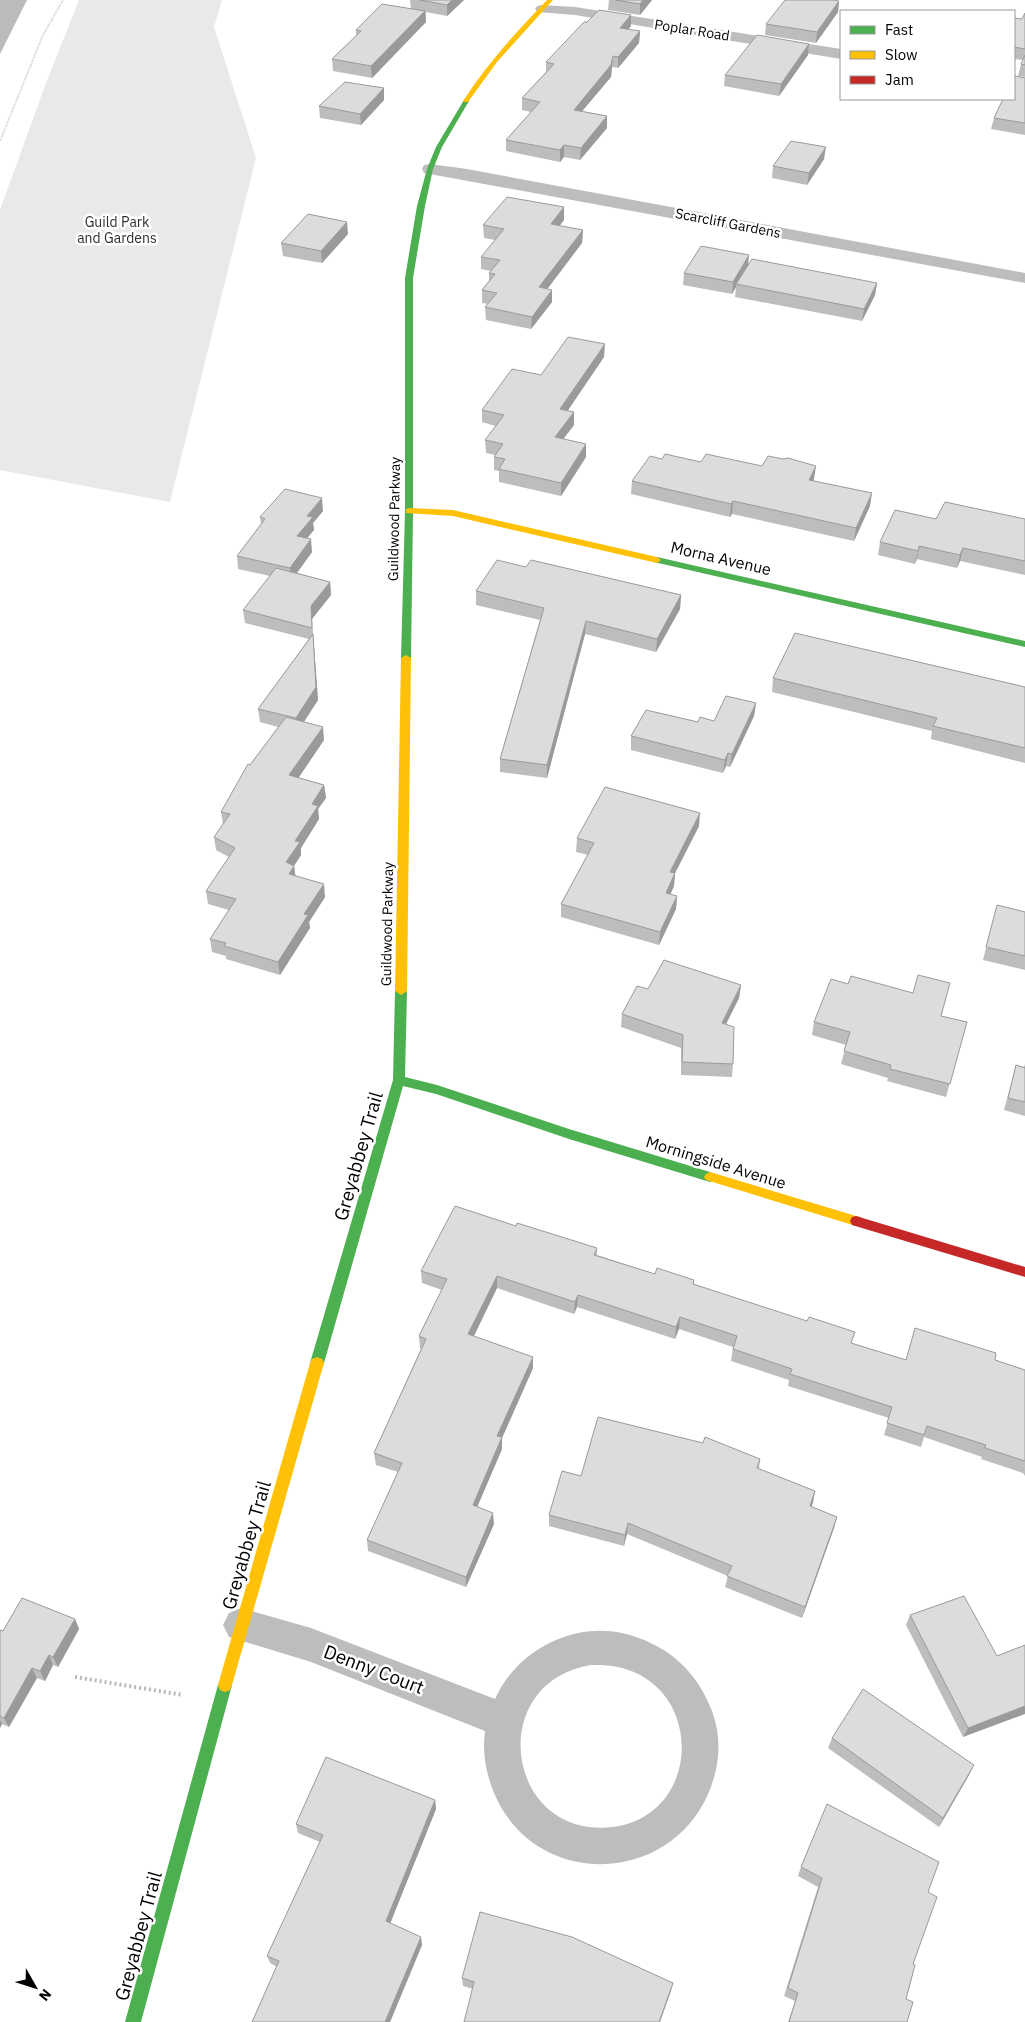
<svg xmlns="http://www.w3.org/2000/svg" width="1025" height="2022" viewBox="0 0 1025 2022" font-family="'IBM Plex Sans',sans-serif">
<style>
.green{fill:#e9e9e9}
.water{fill:#bbb}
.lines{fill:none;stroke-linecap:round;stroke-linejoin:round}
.path-far1{stroke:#b8b8b8;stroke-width:2;stroke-dasharray:0.5 1;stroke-linecap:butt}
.path{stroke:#b8b8b8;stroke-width:4;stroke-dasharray:2 3;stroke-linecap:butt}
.street{fill:#bdbdbd;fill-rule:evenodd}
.fast{fill:#4caf50;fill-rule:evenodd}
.slow{fill:#ffc107;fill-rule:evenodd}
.jam{fill:#c62828;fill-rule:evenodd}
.wall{fill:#bdbdbd}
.shaded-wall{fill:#9a9a9a}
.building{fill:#dcdcdc;stroke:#9a9a9a}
.labels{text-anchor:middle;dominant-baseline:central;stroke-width:5;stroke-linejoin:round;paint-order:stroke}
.far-street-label{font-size:14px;fill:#000;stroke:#fff}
.far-park-label{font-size:14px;fill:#2e2e2e;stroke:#fff}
.street-label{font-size:16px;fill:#000;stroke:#fff}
.near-street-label{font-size:19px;fill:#000;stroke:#fff}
</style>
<rect width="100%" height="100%" fill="#fff"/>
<polygon class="green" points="79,0 222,0 214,27 256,158 170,502 0,470 0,210 46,83"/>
<polygon class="water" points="0,0 27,0 0,54"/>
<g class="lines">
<polyline class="path-far1" points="0,141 43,35 63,0"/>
<polyline class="path" points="75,1677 183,1695"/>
<g class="street">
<polygon points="542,5 575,7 841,49 841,59 575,15 537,12 535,9 537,6"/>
<polygon points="430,164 467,169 1025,273 1025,283 424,173 422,169 424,165"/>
<path d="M241,1608L311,1628L495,1699C517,1649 577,1619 630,1635C670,1647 697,1672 712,1711C722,1738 720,1765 709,1792C669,1887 534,1889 494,1793C486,1773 482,1753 485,1731L311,1662L229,1637L223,1625L229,1613ZM591,1665C705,1660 711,1814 613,1827C505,1840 484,1682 591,1665Z"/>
</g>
<g class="fast">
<polygon points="464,100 469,101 442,147 433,169 425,206 413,278 413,511 411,658 406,661 401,658 405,511 405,278 417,206 427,169 436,147"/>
<polygon points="657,557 1025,641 1025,647 654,562 654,558"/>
<polygon points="401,987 407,991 405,1077 437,1085 569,1129 710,1172 714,1174 716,1177 714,1180 710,1182 569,1139 436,1094 403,1086 324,1363 322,1367 317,1369 312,1367 310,1363 393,1080 395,991"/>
<polygon points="225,1678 230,1680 232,1685 141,2022 125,2022 218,1685 220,1680"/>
</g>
<g class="slow">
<path d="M547,0H553L497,62L468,102H464L463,101C487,64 516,32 547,0Z"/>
<polygon points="409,508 453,510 657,557 661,560 657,563 453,516 406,513 406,509"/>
<polygon points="406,655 411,658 407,991 401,995 395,991 401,658"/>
<polygon points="710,1172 856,1216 860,1217 862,1221 860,1225 856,1226 706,1180 704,1177 706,1174"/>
<polygon points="317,1357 322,1359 324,1363 232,1685 230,1690 225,1692 220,1690 218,1685 310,1363 312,1359"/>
</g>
<polygon class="jam" points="856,1216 1025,1267 1025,1277 852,1225 850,1221 852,1217"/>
</g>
<g class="wall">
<polygon points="410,0 464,0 447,16 426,12 426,22 372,78 333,71 332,59 356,36 356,30 411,9"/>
<polygon points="609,0 652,0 640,15 608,10"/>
<polygon points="839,1 838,12 816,43 765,35 766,24"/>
<polygon points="1025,13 1025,77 1018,76 1021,64 1023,60 1014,59 1014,18 1022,19"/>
<polygon points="631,26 628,30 640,31 639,43 618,68 612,67 611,77 582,111 607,116 607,128 580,160 564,157 560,162 506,151 506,140 531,112 522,110 522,98 546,72 546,62"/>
<polygon points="809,44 808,55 779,96 724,86 725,75"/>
<polygon points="1025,78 1025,135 991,129 994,118"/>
<polygon points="384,88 384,100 361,125 320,118 319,106"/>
<polygon points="824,159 807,185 772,178 773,166"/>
<polygon points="564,220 559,226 583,230 582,243 547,289 552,302 531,329 486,320 485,307 488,304 482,303 482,290 489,281 489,273 491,271 481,269 481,257 495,240 484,238 483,225"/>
<polygon points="348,234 322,263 283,256 281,243"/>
<polygon points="748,266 877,283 875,295 862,321 735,297 736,287 732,294 683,285 684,273"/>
<polygon points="604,357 568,410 574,425 563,439 586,444 586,457 561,496 499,482 499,471 494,470 494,457 495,455 486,453 485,440 496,426 482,422 482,410 541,375"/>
<polygon points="662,459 701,462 814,479 813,480 870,506 854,541 732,514 730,517 631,494 632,481"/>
<polygon points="323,511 313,523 314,530 307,538 312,552 297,573 330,582 331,595 312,619 318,700 304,722 324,740 298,778 324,785 326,798 318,809 319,819 301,848 301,855 294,866 295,875 325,897 309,922 310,928 280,975 226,959 226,956 212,952 210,939 229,910 208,904 206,891 229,857 216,850 214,837 223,825 221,812 250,765 278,727 260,722 258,709 309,639 245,623 243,610 270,576 238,569 237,556 261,524 260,517"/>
<polygon points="936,519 1025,519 1025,575 960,561 957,568 917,559 915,564 878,555 880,542"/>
<polygon points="526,567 681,595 680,609 656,652 585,634 547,778 500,772 500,759 540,620 476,605 476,591"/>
<polygon points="773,678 1025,687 1025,763 931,739 932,731 772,692"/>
<polygon points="756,703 754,716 730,767 726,766 723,773 631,750 631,736 698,722 714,721"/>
<polygon points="699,826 675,873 674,886 670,895 677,896 676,909 659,945 561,917 561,904 588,855 576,852 577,838"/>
<polygon points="997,905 1025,912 1025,970 983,960"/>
<polygon points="741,985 739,998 726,1024 733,1064 732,1077 681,1075 681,1048 621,1027 622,1014 648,989"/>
<polygon points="941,1016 967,1022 946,1097 887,1081 888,1078 841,1064 846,1045 812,1035 814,1022"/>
<polygon points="1025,1064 1025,1116 1004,1110 1016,1065 1024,1067"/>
<polygon points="516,1226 597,1248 597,1255 655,1274 694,1280 694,1284 852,1343 905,1360 995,1360 1025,1370 1025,1476 1023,1473 981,1459 982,1457 924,1437 921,1447 884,1435 889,1418 788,1386 789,1380 731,1361 733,1347 679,1329 675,1339 577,1307 574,1314 497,1288 474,1336 533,1368 502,1438 502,1449 477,1507 494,1524 466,1587 368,1551 367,1540 398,1472 376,1465 374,1453 421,1349 420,1348 419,1336 442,1290 422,1283 421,1271"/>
<polygon points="760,1459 759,1469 815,1491 811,1507 837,1517 834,1528 802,1618 725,1587 728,1576 627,1534 624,1546 549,1526 549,1515 581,1476"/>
<polygon points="910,1615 997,1656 1025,1645 963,1737 906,1625"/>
<polygon points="75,1619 79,1629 58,1667 53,1665 45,1681 37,1678 9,1727 2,1724 0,1728 0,1630 3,1631"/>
<polygon points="832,1738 969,1775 939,1827 828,1748"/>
<polygon points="435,1800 436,1809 390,1923 422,1945 390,2022 252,2022 277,1967 270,1963 267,1956 320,1842 298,1833 296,1824"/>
<polygon points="801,1867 928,1892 906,1999 907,2022 788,2022 795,2001 784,1996 818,1887 798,1876"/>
<polygon points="462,1978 671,1991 473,1989 463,1986"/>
</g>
<g class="shaded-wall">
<polygon points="452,0 464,0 447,16 447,5"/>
<polygon points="643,0 652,0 640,15 640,4"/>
<polygon points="839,1 838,12 816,43 817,32"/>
<polygon points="425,11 426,22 372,78 371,66"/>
<polygon points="631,15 631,26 620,40 620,28"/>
<polygon points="640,31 639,43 618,68 618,57"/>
<polygon points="809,44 808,55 779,96 781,84"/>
<polygon points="613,56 612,67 611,77 573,122 574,110"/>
<polygon points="384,88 384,100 361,125 360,114"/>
<polygon points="607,116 607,128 580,160 581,148"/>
<polygon points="564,145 564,157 560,162 560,150"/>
<polygon points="826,147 824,159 807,185 809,173"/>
<polygon points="564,207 564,220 551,237 551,224"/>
<polygon points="347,222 348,234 322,263 321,251"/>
<polygon points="583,230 582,243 539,300 539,287"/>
<polygon points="749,255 748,268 736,284 736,287 732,294 733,282"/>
<polygon points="877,283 875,295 862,321 864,309"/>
<polygon points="552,290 552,302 531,329 532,317"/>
<polygon points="605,344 604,357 560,422 560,409"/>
<polygon points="574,412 574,425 555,450 555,437"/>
<polygon points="586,444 586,457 561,496 561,483"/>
<polygon points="816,466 814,479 807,493 809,480"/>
<polygon points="872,493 870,506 854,541 856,528"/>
<polygon points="322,498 323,511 313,523 314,530 298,549 297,536 307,516"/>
<polygon points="733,501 732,514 730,517 731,504"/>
<polygon points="311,539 312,552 291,581 290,568"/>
<polygon points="919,546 917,559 915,564 918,551"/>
<polygon points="963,548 960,561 957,568 960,555"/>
<polygon points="330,582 331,595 312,619 314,641 311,606"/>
<polygon points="681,595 680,609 656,652 657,639"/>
<polygon points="586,621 585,634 547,778 547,765"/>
<polygon points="314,647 318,700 297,732 296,718"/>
<polygon points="756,703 754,716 730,767 732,754"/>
<polygon points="323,727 324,740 291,789 289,775"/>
<polygon points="728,753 726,766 723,773 725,760"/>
<polygon points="324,785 326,798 318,809 319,819 301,848 301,855 288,875 286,862 312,804"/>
<polygon points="700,813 699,826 669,885 670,872"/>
<polygon points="294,866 296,879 289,874"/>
<polygon points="675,873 674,886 665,907 666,893"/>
<polygon points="324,884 325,897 309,922 310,928 280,975 278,962 304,914"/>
<polygon points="677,896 676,909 659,945 660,932"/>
<polygon points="741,985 739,998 720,1036 722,1023"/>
<polygon points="497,1276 497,1288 469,1346 468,1334"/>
<polygon points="578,1295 577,1307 574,1314 575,1302"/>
<polygon points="680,1317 679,1329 675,1339 676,1327"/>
<polygon points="533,1357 533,1368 502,1438 502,1449 473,1517 473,1505 497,1436"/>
<polygon points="815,1491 813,1503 807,1518 810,1506"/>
<polygon points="493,1513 494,1524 466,1587 466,1577"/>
<polygon points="837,1517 834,1528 802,1618 805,1607"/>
<polygon points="628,1523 627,1534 624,1546 625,1535"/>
<polygon points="75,1619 79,1629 58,1667 53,1657"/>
<polygon points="49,1655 53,1665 45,1681 40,1671"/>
<polygon points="32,1668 37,1678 9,1727 4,1718"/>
<polygon points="1025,1706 1025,1714 963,1737 968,1728"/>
<polygon points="0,1720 2,1724 0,1728"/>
<polygon points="974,1765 969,1775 939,1827 943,1818"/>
<polygon points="435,1800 436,1809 388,1929 386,1921"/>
<polygon points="421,1937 422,1945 390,2022 385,2022"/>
<polygon points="673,1983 671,1991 660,2022 659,2022"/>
</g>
<g class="building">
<polygon points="420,0 452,0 447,5"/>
<polygon points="615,0 643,0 640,4"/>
<polygon points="785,0 833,0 839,1 817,32 766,24"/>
<polygon points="382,4 425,11 371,66 332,59 361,31 356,30"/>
<polygon points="599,10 631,15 620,28 640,31 618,57 613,56 611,65 574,110 607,116 581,148 564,145 560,150 506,140 540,102 522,98 554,64 546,62 584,22 587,22"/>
<polygon points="1025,13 1025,49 1014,47 1014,18 1022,19"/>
<polygon points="757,35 809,44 781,84 725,75"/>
<polygon points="1025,55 1025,65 1021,64"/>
<polygon points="1015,76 1025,78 1025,123 994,118 1003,99 1014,99 1014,78"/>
<polygon points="345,82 384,88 360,114 319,106"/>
<polygon points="791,141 826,147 809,173 773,166"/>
<polygon points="507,197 564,207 551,224 583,230 539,287 552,290 532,317 485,307 497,293 482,290 495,274 489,273 500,260 481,257 504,229 483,225"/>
<polygon points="308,214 347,222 321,251 281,243"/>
<polygon points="701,246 749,255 733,282 684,273"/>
<polygon points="752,259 877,283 864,309 736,284"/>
<polygon points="568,337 605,344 560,409 574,412 555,437 586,444 561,483 499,469 505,459 494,457 503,444 485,440 504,415 482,410 512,369 541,375"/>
<polygon points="665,454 701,462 706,454 762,466 768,456 783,459 788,458 816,466 809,480 872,493 856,528 733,501 731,504 632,481 650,456 662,459"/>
<polygon points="285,489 322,498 307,516 313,517 297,536 311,539 290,568 237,556 265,519 260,517"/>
<polygon points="945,502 1025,519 1025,561 963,548 960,555 919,546 918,551 880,542 895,510 936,519"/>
<polygon points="497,560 526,567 531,560 681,595 657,639 586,621 547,765 500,759 544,608 476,591"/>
<polygon points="276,568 330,582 311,606 312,628 243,610"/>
<polygon points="795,633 1025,687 1025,748 933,726 937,718 773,678"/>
<polygon points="313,634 316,687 296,718 258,709"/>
<polygon points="726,696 756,703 732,754 728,753 725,760 631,736 646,710 698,722 700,717 714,721"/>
<polygon points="286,717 323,727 289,775 324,785 312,804 318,806 295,841 300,842 286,862 294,866 289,874 324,884 304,914 308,915 278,962 224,946 226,943 210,939 236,899 206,891 235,848 214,837 230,814 221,812 248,764 250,765"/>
<polygon points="605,787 700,813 670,872 675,873 666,893 677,896 660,932 561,904 594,843 577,838"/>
<polygon points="997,905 1025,912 1025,956 986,947"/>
<polygon points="664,960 741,985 722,1023 734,1027 733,1064 682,1062 683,1035 622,1014 637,986 648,989"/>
<polygon points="918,975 950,983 941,1016 967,1022 950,1084 890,1069 891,1065 844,1051 850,1032 814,1022 831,979 848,984 851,976 913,993"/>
<polygon points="1016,1065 1025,1068 1025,1067 1025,1102 1008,1098"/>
<polygon points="455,1206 516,1226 517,1223 597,1248 594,1255 655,1274 657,1268 694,1280 693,1284 807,1321 809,1317 855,1332 851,1343 906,1360 915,1328 996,1353 995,1360 1025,1370 1025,1461 985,1448 986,1445 927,1426 924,1435 887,1423 892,1407 790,1374 792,1369 733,1349 737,1336 680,1317 676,1327 578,1295 575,1302 497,1276 468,1334 533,1357 497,1436 502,1437 473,1505 493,1513 466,1577 367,1540 402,1463 374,1453 426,1339 419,1336 447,1279 421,1271"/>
<polygon points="598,1417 703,1443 705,1437 760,1459 757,1468 815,1491 810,1506 837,1517 805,1607 727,1576 732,1566 628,1523 625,1535 549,1515 562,1471 581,1476"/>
<polygon points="964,1596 997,1656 1025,1645 1025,1706 968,1728 910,1615"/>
<polygon points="22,1598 75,1619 53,1657 49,1655 40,1671 32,1668 4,1718 0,1716 0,1630 3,1631"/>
<polygon points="863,1689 974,1765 943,1818 832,1738"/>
<polygon points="326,1757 435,1800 386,1921 421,1937 385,2022 252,2022 279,1961 267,1956 323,1835 296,1824"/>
<polygon points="827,1804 939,1862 928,1892 937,1897 913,1964 915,1965 906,1999 913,2002 907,2022 789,2022 798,1993 788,1988 822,1878 801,1867"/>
<polygon points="480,1912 572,1937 673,1983 659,2022 464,2022 474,1982 462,1978"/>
</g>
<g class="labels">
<g class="far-street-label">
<text transform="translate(692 30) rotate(9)">Poplar Road</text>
<text transform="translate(728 223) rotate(11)">Scarcliff Gardens</text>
<text transform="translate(394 519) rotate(-89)">Guildwood Parkway</text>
<text transform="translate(387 924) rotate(-89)">Guildwood Parkway</text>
</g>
<g class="far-park-label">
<text x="117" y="222">Guild Park<tspan x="117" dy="16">and Gardens</tspan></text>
</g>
<g class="street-label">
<text transform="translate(721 558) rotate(13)">Morna Avenue</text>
<text transform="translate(716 1162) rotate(17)">Morningside Avenue</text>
</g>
<g class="near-street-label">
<text transform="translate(358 1156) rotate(-74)">Greyabbey Trail</text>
<text transform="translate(246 1545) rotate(-74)">Greyabbey Trail</text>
<text transform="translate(374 1669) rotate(21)">Denny Court</text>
<text transform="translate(138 1936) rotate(-75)">Greyabbey Trail</text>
</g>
</g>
<rect x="840" y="10" width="175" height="90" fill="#ffffff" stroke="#999999"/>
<rect x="850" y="26" width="25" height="8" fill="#4caf50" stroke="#999999"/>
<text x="885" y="35" font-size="15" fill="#000000">Fast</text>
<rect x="850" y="51" width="25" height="8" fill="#ffc107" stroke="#999999"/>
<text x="885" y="60" font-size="15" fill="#000000">Slow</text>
<rect x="850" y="76" width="25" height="8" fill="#c62828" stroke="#999999"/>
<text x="885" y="85" font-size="15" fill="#000000">Jam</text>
<g transform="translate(35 1987) rotate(129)" stroke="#ffffff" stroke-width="4" paint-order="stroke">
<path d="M0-4L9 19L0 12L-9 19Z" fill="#000000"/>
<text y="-8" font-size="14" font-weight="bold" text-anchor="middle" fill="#000000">N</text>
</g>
</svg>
